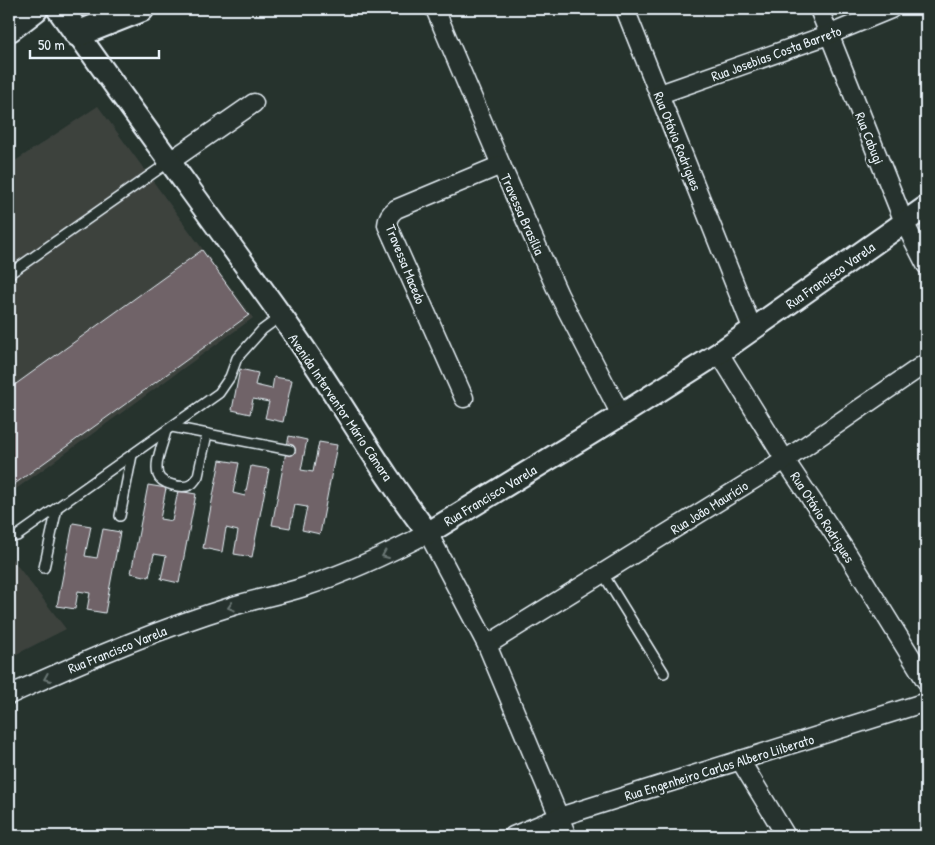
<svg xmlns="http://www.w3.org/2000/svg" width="935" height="845" viewBox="0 0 935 845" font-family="'Patrick Hand',sans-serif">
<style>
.built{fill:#3c423e}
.building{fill:#6f6467;stroke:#e8f1f8}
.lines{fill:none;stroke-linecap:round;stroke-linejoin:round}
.service-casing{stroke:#e8f1f8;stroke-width:12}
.minor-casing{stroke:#e8f1f8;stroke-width:21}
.tertiary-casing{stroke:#e8f1f8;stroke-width:25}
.secondary-casing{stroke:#e8f1f8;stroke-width:29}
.service{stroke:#26332d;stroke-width:9}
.minor{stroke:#26332d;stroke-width:18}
.tertiary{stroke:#26332d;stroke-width:21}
.secondary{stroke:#26332d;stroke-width:25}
.oneway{stroke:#6a7674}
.labels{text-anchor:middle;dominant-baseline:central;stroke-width:5;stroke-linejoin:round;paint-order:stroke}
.street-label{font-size:14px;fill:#e8f1f8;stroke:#26332d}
</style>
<rect width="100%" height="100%" fill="#26332d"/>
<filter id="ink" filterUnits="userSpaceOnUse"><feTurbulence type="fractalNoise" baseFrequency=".02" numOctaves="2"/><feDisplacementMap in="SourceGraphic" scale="10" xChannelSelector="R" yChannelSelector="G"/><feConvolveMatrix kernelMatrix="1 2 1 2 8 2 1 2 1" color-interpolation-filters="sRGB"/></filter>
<g filter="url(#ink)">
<g class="built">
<polygon points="98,106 253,318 9,494 9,165"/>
<polygon points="9,555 66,629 9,658"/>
</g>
<g class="building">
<polygon points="202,250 249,315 9,488 9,389"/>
<polygon points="240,369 258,373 255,385 272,389 274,377 292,380 283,422 265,418 269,402 253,399 250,414 232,410"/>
<polygon points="289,436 307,440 301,470 313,472 319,442 337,445 320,534 302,530 307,507 295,505 290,528 272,525"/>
<polygon points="220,460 239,463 233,493 245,496 251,466 269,469 252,557 234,554 238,531 226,528 222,552 203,548"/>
<polygon points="148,485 166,488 160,519 172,521 178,491 196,494 179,583 161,579 166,556 154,554 149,577 131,573"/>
<polygon points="73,523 91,526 85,556 97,558 103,529 120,532 105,613 87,610 90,593 78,591 75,609 57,606"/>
</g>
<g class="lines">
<defs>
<g id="service">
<polyline points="9,274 169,162"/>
<polyline points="172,427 290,450"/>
<path d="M166,431C163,444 154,462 158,475C161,484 182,489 190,485C194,483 196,479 198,476L207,434"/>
<polyline points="120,516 132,455"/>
<polyline points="17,536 219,393 230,377 237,358 262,330 281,316"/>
<polyline points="44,568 57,508"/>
<polyline points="603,574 664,673"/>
</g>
<g id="minor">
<polyline points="435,9 501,165 559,295 621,415"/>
<polyline points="625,9 753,330"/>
<polyline points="819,9 904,222 926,265"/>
<polyline points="660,94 828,35 891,9"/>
<polyline points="169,162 254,103"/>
<polyline points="719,353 785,460 847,553 926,681"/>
<path d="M464,398L387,225C388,217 390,214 396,209L501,165"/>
<polyline points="487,645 785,460 926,363"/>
<path d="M9,695C81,662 155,630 230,607C254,599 280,595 304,587C347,573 388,554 428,533L487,645L567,836"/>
<polyline points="740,760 786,836"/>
<polyline points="513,836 559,817 926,702"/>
</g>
<path id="tertiary" d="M78,34C150,136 225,236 297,338C342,402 380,471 428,533L621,415L719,353L926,207"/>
<g id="secondary">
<polyline points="60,9 78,34 141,9"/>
<polyline points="9,29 35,9"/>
</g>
</defs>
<use href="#service" class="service-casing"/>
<use href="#minor" class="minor-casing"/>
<use href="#tertiary" class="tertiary-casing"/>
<use href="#secondary" class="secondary-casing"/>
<use href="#service" class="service"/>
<use href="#minor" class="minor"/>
<use href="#tertiary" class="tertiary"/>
<use href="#secondary" class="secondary"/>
</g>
<defs><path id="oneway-chevron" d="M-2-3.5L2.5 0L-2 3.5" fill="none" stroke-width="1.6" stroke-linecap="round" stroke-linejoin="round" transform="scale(1.25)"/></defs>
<g class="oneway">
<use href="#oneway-chevron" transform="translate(385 555) rotate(157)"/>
<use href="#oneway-chevron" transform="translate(231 607) rotate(163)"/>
<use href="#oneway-chevron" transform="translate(47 678) rotate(157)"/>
</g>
</g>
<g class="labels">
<g class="street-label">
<text transform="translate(776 53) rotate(-20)">Rua Josebias Costa Barreto</text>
<text transform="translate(870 138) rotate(68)">Rua Cabugi</text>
<text transform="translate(678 141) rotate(68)">Rua Otávio Rodrigues</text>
<text transform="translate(523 214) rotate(66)">Travessa Brasília</text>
<text transform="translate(406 264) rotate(68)">Travessa Macedo</text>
<text transform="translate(830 275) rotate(-35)">Rua Francisco Varela</text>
<text transform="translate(341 407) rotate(56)">Avenida Interventor Mário Câmara</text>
<text transform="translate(490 495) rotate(-31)">Rua Francisco Varela</text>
<text transform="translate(709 507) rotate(-32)">Rua João Maurício</text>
<text transform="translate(823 517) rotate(57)">Rua Otávio Rodrigues</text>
<text transform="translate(117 649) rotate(-22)">Rua Francisco Varela</text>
<text transform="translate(719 767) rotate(-17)">Rua Engenheiro Carlos Albero Liiberato</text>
</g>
</g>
<rect width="935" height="845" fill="none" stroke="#26332d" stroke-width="30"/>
<rect x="15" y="15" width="905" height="815" fill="none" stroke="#e8f1f8" stroke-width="2" filter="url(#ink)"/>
<path d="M30 50v8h129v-8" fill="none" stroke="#e8f1f8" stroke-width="2.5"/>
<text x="38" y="50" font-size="15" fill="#e8f1f8" stroke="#26332d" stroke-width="4" paint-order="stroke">50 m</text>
</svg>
